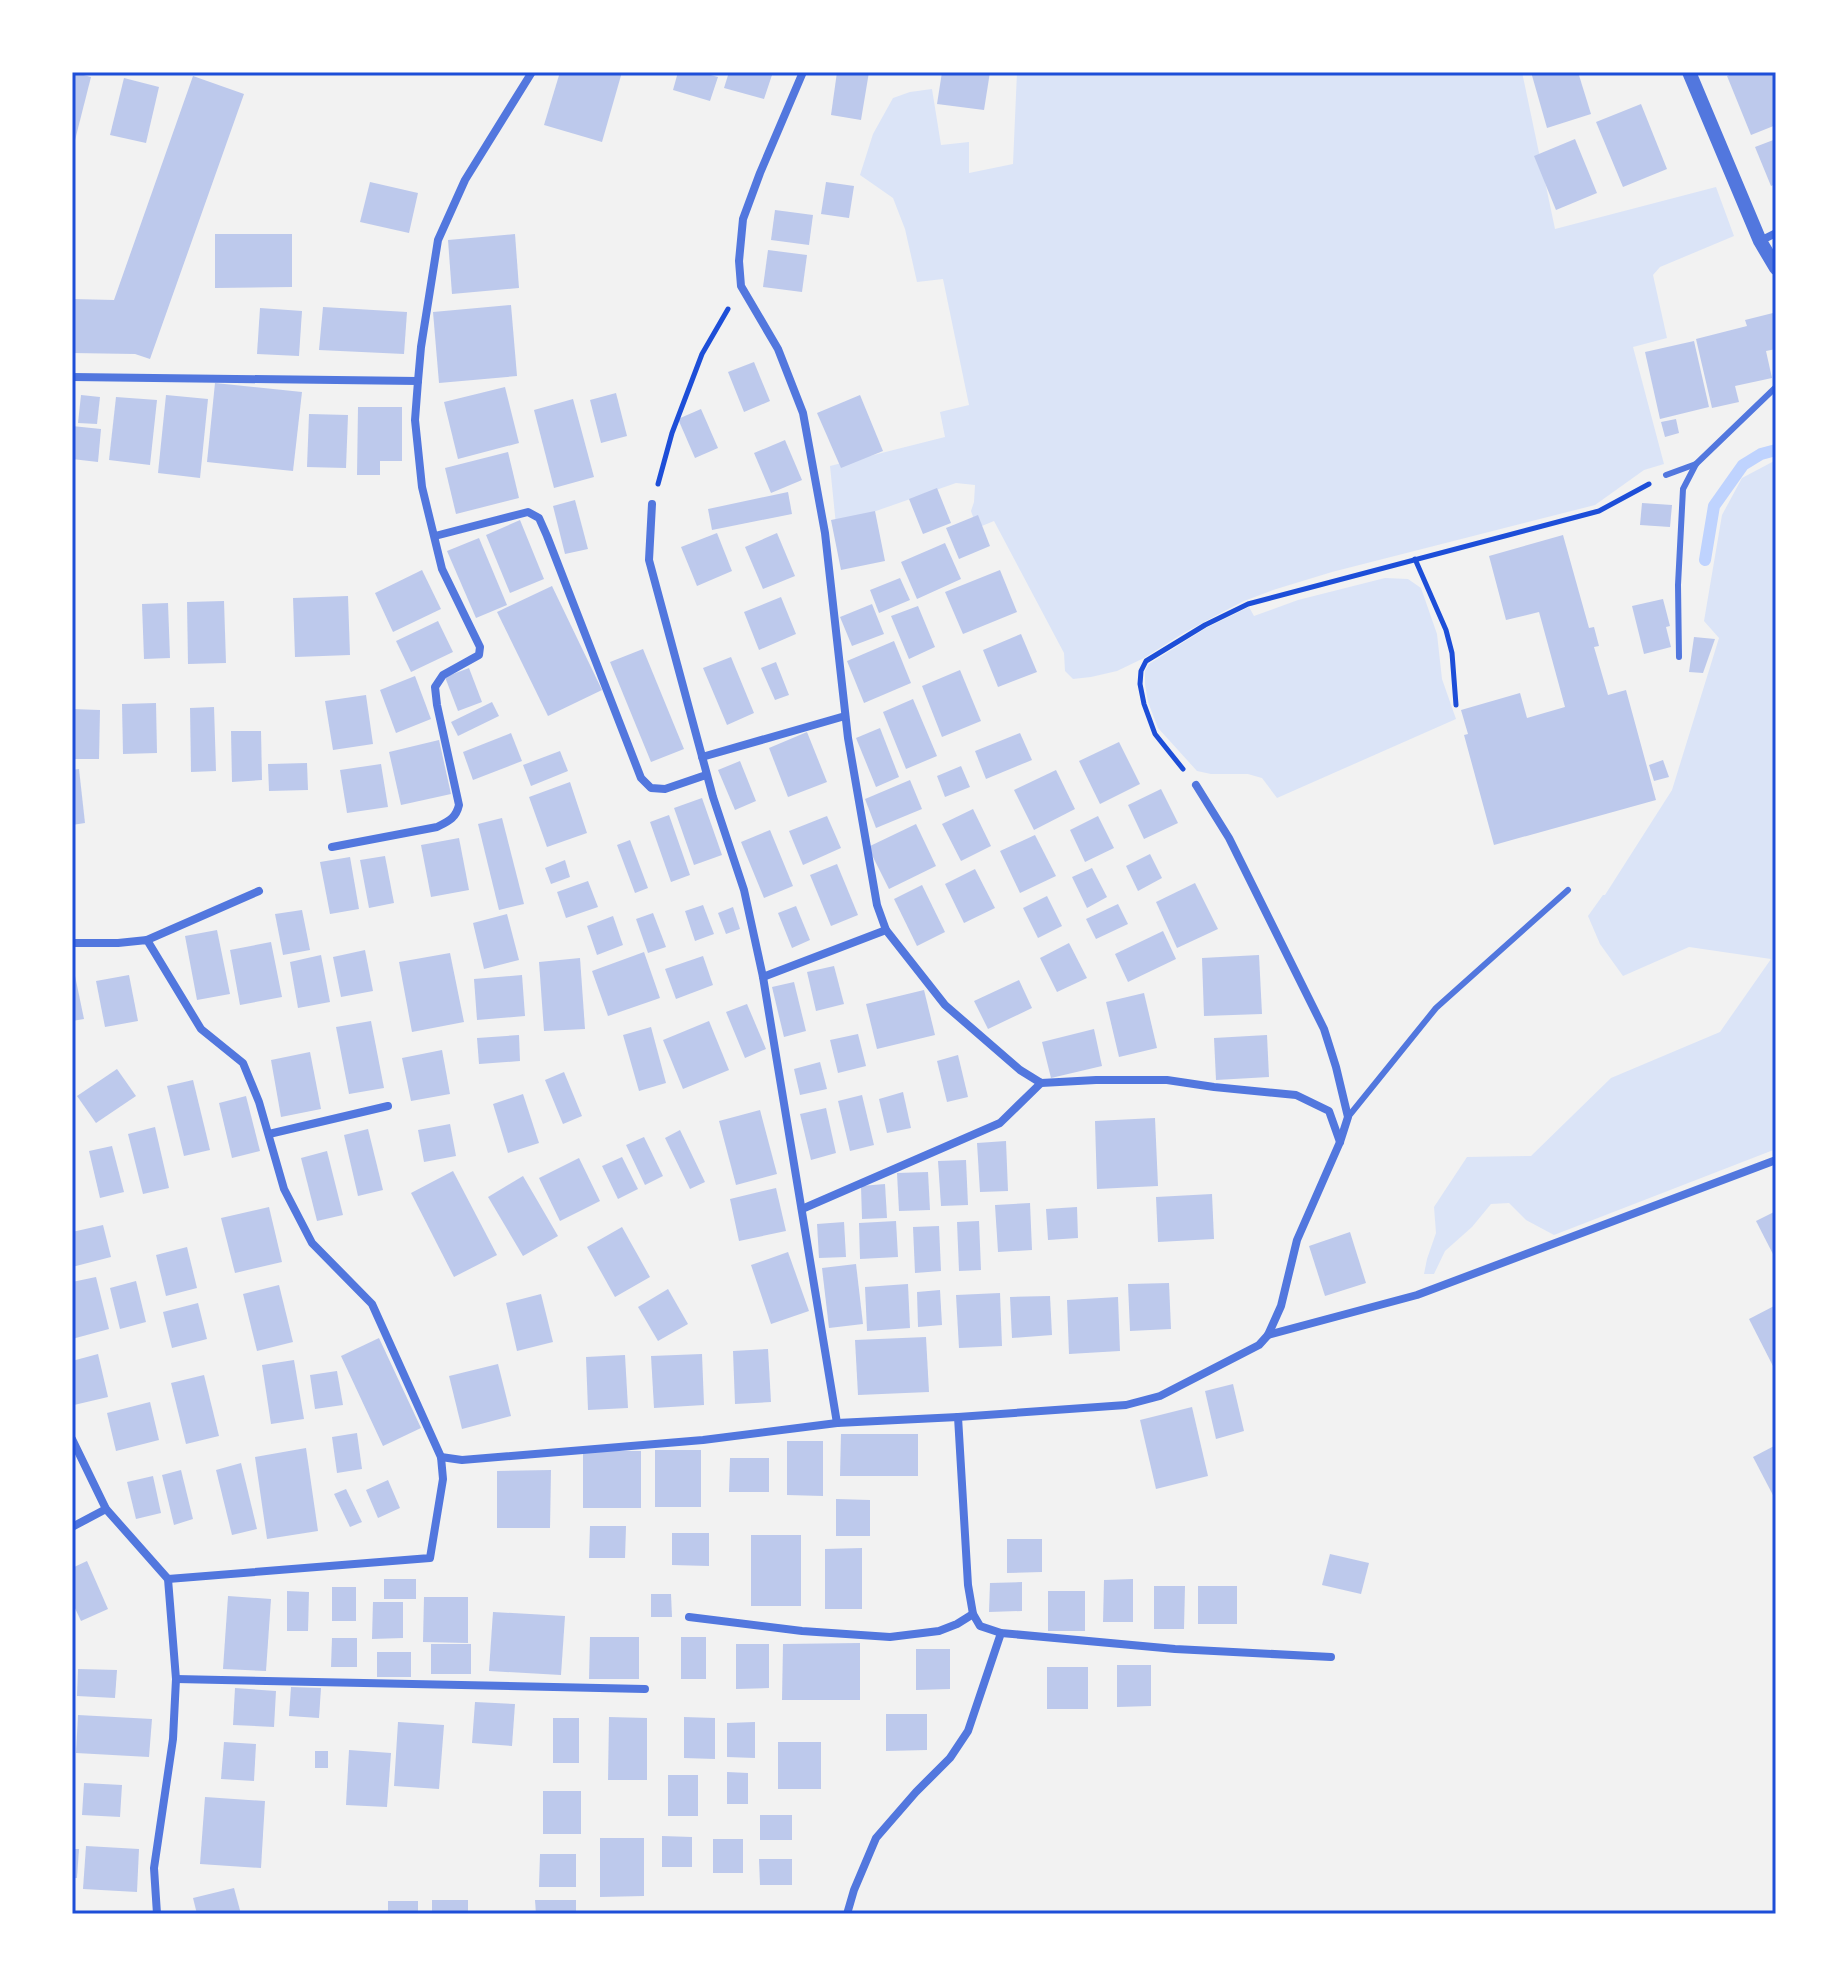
<svg xmlns="http://www.w3.org/2000/svg" width="1848" height="1986" viewBox="0 0 1848 1986" font-family="Manrope,sans-serif">
<style>
.green{fill:#dbe4f7}
.lines{fill:none;stroke-linecap:round;stroke-linejoin:round}
.stream{stroke:#bfd3fe;stroke-width:12}
.building{fill:#bdc9ec}
.path{stroke:#1d4ed8;stroke-width:5}
.service{stroke:#5277de;stroke-width:6}
.minor{stroke:#5277de;stroke-width:8}
.tertiary{stroke:#5277de;stroke-width:14}
.neatline{fill:none;stroke:#1d4ed8;stroke-width:3}
</style>
<rect width="100%" height="100%" fill="#f2f2f2"/>
<g class="green">
<polygon points="1017,72 1522,72 1555,229 1716,187 1734,236 1660,267 1653,275 1667,338 1633,347 1664,464 1644,470 1595,505 1332,572 1273,590 1244,601 1217,615 1182,634 1144,658 1117,671 1091,677 1073,679 1065,671 1064,653 994,521 977,528 971,511 974,502 975,485 956,483 836,525 830,466 945,437 940,412 969,405 943,279 917,282 905,229 893,198 860,175 873,134 893,98 910,92 932,89 941,145 969,142 969,173 1013,164"/>
<polygon points="1776,460 1776,1149 1554,1235 1526,1220 1509,1203 1491,1204 1472,1227 1445,1251 1434,1274 1424,1274 1427,1259 1436,1233 1434,1207 1467,1157 1531,1156 1611,1078 1720,1032 1771,959 1689,947 1623,976 1600,944 1588,916 1603,895 1605,895 1672,790 1719,638 1704,621 1722,515 1742,478"/>
<polygon points="1385,578 1408,579 1421,588 1437,634 1442,679 1456,719 1277,798 1262,778 1248,774 1211,774 1197,771 1158,728 1148,702 1145,684 1145,671 1149,664 1206,628 1249,607 1254,616 1298,600"/>
</g>
<g class="lines">
<polyline class="stream" points="1705,560 1714,506 1743,465 1761,454 1776,450"/>
</g>
<g class="building">
<polygon points="72,72 91,77 73,148 72,148"/>
<polygon points="560,72 622,72 602,142 544,125"/>
<polygon points="678,72 699,72 718,77 710,101 673,90"/>
<polygon points="729,72 773,72 764,99 724,88"/>
<polygon points="837,72 869,72 861,120 831,115"/>
<polygon points="942,72 990,72 984,110 937,104"/>
<polygon points="1531,72 1578,72 1591,114 1547,128"/>
<polygon points="1737,72 1774,72 1776,77 1776,125 1751,135 1727,76"/>
<polygon points="193,76 244,94 150,359 135,354 72,353 72,299 114,300"/>
<polygon points="124,78 159,87 146,143 110,135"/>
<polygon points="1641,104 1667,169 1623,187 1596,122"/>
<polygon points="1575,139 1597,193 1556,210 1534,156"/>
<polygon points="1776,139 1776,184 1771,186 1755,147"/>
<polygon points="370,182 418,193 409,233 360,222"/>
<polygon points="826,182 854,186 849,218 821,214"/>
<polygon points="775,210 813,215 809,245 771,240"/>
<polygon points="215,234 292,234 292,287 215,288"/>
<polygon points="515,234 519,288 452,294 448,240"/>
<polygon points="768,250 807,255 802,292 763,287"/>
<polygon points="511,305 517,376 439,383 433,312"/>
<polygon points="323,307 407,312 404,354 319,350"/>
<polygon points="260,308 302,311 299,356 257,354"/>
<polygon points="1773,313 1776,325 1776,349 1766,351 1772,378 1735,386 1739,402 1712,408 1696,339 1747,326 1745,320"/>
<polygon points="1694,341 1709,407 1660,419 1645,352"/>
<polygon points="754,362 770,401 744,412 728,372"/>
<polygon points="215,383 302,392 293,471 207,462"/>
<polygon points="505,387 519,443 458,459 444,402"/>
<polygon points="616,393 627,436 601,443 590,400"/>
<polygon points="81,395 100,397 97,424 78,423"/>
<polygon points="166,395 208,399 200,478 158,473"/>
<polygon points="860,395 883,451 841,468 817,413"/>
<polygon points="116,397 157,400 150,465 109,460"/>
<polygon points="573,399 594,477 554,488 534,410"/>
<polygon points="358,407 402,407 402,461 380,461 380,475 357,475"/>
<polygon points="701,409 718,448 695,458 678,419"/>
<polygon points="309,414 348,415 346,468 307,467"/>
<polygon points="1676,419 1679,433 1665,437 1661,422"/>
<polygon points="72,426 101,429 98,462 72,459"/>
<polygon points="785,440 802,480 771,493 754,453"/>
<polygon points="508,452 519,498 456,514 445,468"/>
<polygon points="937,488 951,523 923,534 909,499"/>
<polygon points="788,492 792,514 712,530 708,509"/>
<polygon points="575,500 588,549 565,554 553,506"/>
<polygon points="1642,503 1672,505 1670,527 1640,525"/>
<polygon points="875,511 885,561 841,570 831,520"/>
<polygon points="978,515 990,546 959,559 946,528"/>
<polygon points="520,520 544,579 510,593 486,535"/>
<polygon points="717,533 732,571 697,586 681,547"/>
<polygon points="777,533 795,576 763,589 745,547"/>
<polygon points="1563,535 1589,628 1594,627 1599,646 1594,647 1608,695 1626,690 1656,800 1494,845 1464,735 1468,734 1461,710 1520,693 1527,718 1565,707 1539,612 1506,620 1489,556"/>
<polygon points="479,538 507,605 476,618 447,551"/>
<polygon points="945,543 961,579 917,599 901,562"/>
<polygon points="422,570 441,609 393,632 375,593"/>
<polygon points="1000,570 1017,612 963,634 945,592"/>
<polygon points="900,578 910,600 879,613 870,590"/>
<polygon points="552,586 602,690 548,716 497,612"/>
<polygon points="348,596 350,655 295,657 293,598"/>
<polygon points="781,597 796,634 759,650 744,612"/>
<polygon points="1663,599 1670,626 1666,627 1671,647 1644,654 1632,606"/>
<polygon points="224,601 226,663 188,664 187,602"/>
<polygon points="168,603 170,658 144,659 142,604"/>
<polygon points="872,604 884,634 852,646 840,617"/>
<polygon points="918,606 935,647 909,659 891,616"/>
<polygon points="438,621 453,652 411,672 396,641"/>
<polygon points="1021,634 1037,672 998,687 983,650"/>
<polygon points="1694,637 1715,639 1703,673 1689,672"/>
<polygon points="894,641 911,683 864,703 847,661"/>
<polygon points="643,649 684,749 651,762 610,662"/>
<polygon points="731,657 754,713 727,725 703,668"/>
<polygon points="776,662 789,695 775,700 761,668"/>
<polygon points="469,668 482,702 458,711 445,677"/>
<polygon points="960,670 981,721 942,737 922,686"/>
<polygon points="415,676 431,719 396,733 380,690"/>
<polygon points="366,695 373,744 333,750 325,701"/>
<polygon points="913,699 937,756 906,769 883,712"/>
<polygon points="492,702 499,716 458,736 451,722"/>
<polygon points="156,703 157,753 123,754 122,704"/>
<polygon points="214,707 216,771 191,772 190,708"/>
<polygon points="72,709 100,710 99,759 72,759"/>
<polygon points="880,728 899,777 876,787 856,738"/>
<polygon points="231,731 261,731 262,780 232,782"/>
<polygon points="807,732 827,782 788,797 769,748"/>
<polygon points="511,733 522,761 473,780 463,752"/>
<polygon points="1020,733 1032,760 986,779 975,751"/>
<polygon points="439,740 451,794 401,805 389,752"/>
<polygon points="1119,742 1140,784 1100,804 1079,761"/>
<polygon points="560,751 568,771 531,786 523,765"/>
<polygon points="1663,760 1669,777 1654,781 1649,765"/>
<polygon points="740,761 756,801 735,810 718,770"/>
<polygon points="307,763 308,790 269,791 268,764"/>
<polygon points="381,764 388,807 347,813 340,770"/>
<polygon points="961,766 970,787 945,797 937,776"/>
<polygon points="79,769 85,823 72,825 72,770"/>
<polygon points="1056,770 1075,809 1034,830 1014,790"/>
<polygon points="910,780 922,809 876,828 865,799"/>
<polygon points="570,782 587,833 547,847 529,797"/>
<polygon points="1161,789 1178,823 1144,839 1128,805"/>
<polygon points="702,798 722,855 694,865 674,808"/>
<polygon points="973,809 991,846 961,861 942,824"/>
<polygon points="669,815 690,875 671,882 650,822"/>
<polygon points="827,816 841,848 803,865 789,831"/>
<polygon points="1098,816 1114,848 1085,862 1070,830"/>
<polygon points="502,818 524,904 499,910 478,824"/>
<polygon points="916,824 936,866 889,889 868,847"/>
<polygon points="770,830 793,886 764,898 741,842"/>
<polygon points="1035,835 1056,876 1020,893 1000,851"/>
<polygon points="459,838 469,890 431,897 421,845"/>
<polygon points="630,840 648,888 635,893 617,845"/>
<polygon points="1150,854 1162,878 1138,891 1126,866"/>
<polygon points="385,856 394,903 369,908 360,860"/>
<polygon points="350,857 359,909 330,914 320,862"/>
<polygon points="565,860 570,877 551,884 545,868"/>
<polygon points="837,864 858,915 831,926 810,875"/>
<polygon points="1092,868 1107,897 1087,908 1072,877"/>
<polygon points="975,869 995,908 964,923 945,884"/>
<polygon points="588,881 598,907 566,918 557,892"/>
<polygon points="1195,883 1218,929 1177,948 1156,902"/>
<polygon points="922,885 945,932 917,946 894,899"/>
<polygon points="1047,896 1062,926 1038,938 1023,908"/>
<polygon points="1118,904 1128,924 1096,939 1086,919"/>
<polygon points="703,905 714,934 695,941 685,911"/>
<polygon points="796,906 810,940 792,948 778,913"/>
<polygon points="733,907 740,929 726,934 718,913"/>
<polygon points="302,910 310,950 283,955 275,914"/>
<polygon points="653,913 666,947 648,953 636,919"/>
<polygon points="507,914 519,960 484,969 473,923"/>
<polygon points="613,916 623,945 597,955 587,926"/>
<polygon points="217,930 230,994 197,1000 185,936"/>
<polygon points="1163,931 1176,959 1128,982 1115,954"/>
<polygon points="271,942 282,997 240,1005 230,950"/>
<polygon points="1069,943 1087,978 1057,992 1040,958"/>
<polygon points="365,950 373,991 341,997 333,957"/>
<polygon points="644,952 660,998 608,1016 592,971"/>
<polygon points="450,953 464,1022 412,1032 399,962"/>
<polygon points="321,955 330,1002 298,1008 290,962"/>
<polygon points="1259,955 1262,1014 1204,1016 1202,958"/>
<polygon points="703,956 713,985 676,999 665,969"/>
<polygon points="580,958 585,1029 544,1031 539,962"/>
<polygon points="73,966 84,1019 72,1021 72,967"/>
<polygon points="834,966 844,1004 816,1011 807,972"/>
<polygon points="129,975 138,1021 105,1027 96,981"/>
<polygon points="522,975 525,1016 477,1020 474,979"/>
<polygon points="1019,980 1032,1008 988,1029 974,1001"/>
<polygon points="794,982 806,1031 784,1037 772,987"/>
<polygon points="924,990 935,1035 877,1049 866,1004"/>
<polygon points="1144,993 1157,1048 1119,1057 1106,1002"/>
<polygon points="747,1004 766,1049 745,1058 726,1012"/>
<polygon points="371,1021 384,1088 349,1094 336,1027"/>
<polygon points="709,1021 729,1070 683,1089 663,1040"/>
<polygon points="651,1027 666,1083 639,1091 623,1035"/>
<polygon points="1094,1029 1102,1066 1051,1078 1042,1042"/>
<polygon points="858,1034 866,1066 838,1073 830,1040"/>
<polygon points="519,1035 520,1061 479,1064 477,1038"/>
<polygon points="1267,1035 1269,1077 1216,1080 1214,1038"/>
<polygon points="442,1050 450,1094 411,1101 402,1058"/>
<polygon points="310,1052 321,1109 281,1117 271,1060"/>
<polygon points="958,1055 968,1097 947,1102 937,1061"/>
<polygon points="820,1062 827,1089 800,1095 794,1069"/>
<polygon points="117,1069 136,1096 96,1123 77,1096"/>
<polygon points="564,1072 582,1116 563,1124 545,1080"/>
<polygon points="193,1080 210,1150 184,1156 167,1086"/>
<polygon points="903,1092 911,1128 887,1133 879,1099"/>
<polygon points="523,1094 539,1143 508,1153 493,1104"/>
<polygon points="862,1095 874,1145 850,1151 838,1101"/>
<polygon points="246,1096 260,1151 232,1158 219,1103"/>
<polygon points="826,1108 836,1153 811,1160 800,1114"/>
<polygon points="760,1110 777,1174 736,1185 719,1121"/>
<polygon points="1155,1118 1158,1186 1097,1189 1095,1121"/>
<polygon points="450,1124 456,1156 424,1162 418,1130"/>
<polygon points="155,1127 169,1188 143,1194 128,1134"/>
<polygon points="368,1129 383,1190 358,1196 344,1135"/>
<polygon points="680,1130 705,1182 690,1189 665,1138"/>
<polygon points="644,1137 663,1176 645,1185 626,1145"/>
<polygon points="1006,1141 1008,1191 980,1192 977,1143"/>
<polygon points="112,1146 124,1192 100,1198 89,1151"/>
<polygon points="327,1151 343,1215 317,1221 301,1158"/>
<polygon points="622,1157 638,1189 618,1199 602,1166"/>
<polygon points="579,1158 600,1201 560,1221 539,1178"/>
<polygon points="966,1160 968,1205 941,1206 938,1161"/>
<polygon points="453,1171 497,1255 454,1277 411,1193"/>
<polygon points="928,1172 930,1210 899,1211 897,1173"/>
<polygon points="523,1176 558,1236 523,1256 488,1197"/>
<polygon points="885,1184 887,1218 862,1219 861,1186"/>
<polygon points="776,1188 786,1231 739,1241 730,1199"/>
<polygon points="1212,1194 1214,1239 1158,1242 1156,1197"/>
<polygon points="1030,1203 1032,1250 998,1252 995,1205"/>
<polygon points="269,1207 282,1262 235,1273 221,1218"/>
<polygon points="1077,1207 1078,1238 1048,1240 1046,1209"/>
<polygon points="1776,1211 1776,1260 1756,1221"/>
<polygon points="896,1221 898,1257 860,1259 859,1223"/>
<polygon points="979,1221 981,1270 959,1271 957,1222"/>
<polygon points="844,1222 846,1257 819,1258 817,1224"/>
<polygon points="103,1225 111,1257 72,1267 72,1232"/>
<polygon points="939,1226 941,1271 915,1273 913,1227"/>
<polygon points="622,1227 650,1277 615,1297 587,1247"/>
<polygon points="1350,1232 1366,1283 1325,1296 1309,1246"/>
<polygon points="187,1247 197,1288 166,1296 156,1255"/>
<polygon points="788,1252 809,1311 771,1324 751,1265"/>
<polygon points="856,1264 863,1324 829,1328 822,1268"/>
<polygon points="96,1277 109,1329 72,1339 72,1282"/>
<polygon points="136,1281 146,1322 120,1329 110,1288"/>
<polygon points="1169,1283 1171,1329 1130,1331 1128,1284"/>
<polygon points="908,1284 910,1328 867,1331 865,1287"/>
<polygon points="279,1285 293,1342 257,1351 243,1294"/>
<polygon points="668,1289 688,1324 658,1341 638,1307"/>
<polygon points="940,1290 942,1325 918,1327 917,1292"/>
<polygon points="1000,1293 1002,1346 959,1348 956,1295"/>
<polygon points="541,1294 553,1342 517,1351 506,1303"/>
<polygon points="1050,1296 1052,1335 1012,1338 1010,1297"/>
<polygon points="1118,1297 1120,1351 1069,1354 1067,1300"/>
<polygon points="198,1303 207,1339 172,1348 163,1312"/>
<polygon points="1776,1305 1776,1372 1749,1319"/>
<polygon points="926,1337 929,1392 858,1395 855,1340"/>
<polygon points="379,1338 421,1428 383,1446 341,1356"/>
<polygon points="768,1349 771,1402 735,1404 733,1351"/>
<polygon points="98,1354 108,1397 74,1405 72,1398 72,1361"/>
<polygon points="702,1354 704,1405 654,1408 651,1356"/>
<polygon points="625,1355 628,1408 588,1410 586,1357"/>
<polygon points="294,1360 304,1419 271,1424 262,1365"/>
<polygon points="498,1364 511,1416 462,1429 449,1376"/>
<polygon points="337,1371 343,1405 315,1409 310,1375"/>
<polygon points="204,1375 219,1436 186,1444 171,1383"/>
<polygon points="1233,1384 1244,1431 1216,1439 1205,1391"/>
<polygon points="150,1402 159,1440 116,1451 107,1413"/>
<polygon points="1192,1407 1208,1476 1156,1489 1140,1420"/>
<polygon points="357,1433 362,1469 337,1473 332,1437"/>
<polygon points="841,1434 918,1434 918,1476 840,1476"/>
<polygon points="787,1441 823,1441 823,1496 787,1495"/>
<polygon points="1776,1445 1776,1501 1753,1457"/>
<polygon points="306,1448 318,1531 267,1539 255,1457"/>
<rect x="655" y="1450" width="46" height="57"/>
<rect x="583" y="1451" width="58" height="57"/>
<polygon points="730,1458 769,1458 769,1492 729,1492"/>
<polygon points="241,1463 257,1529 232,1535 216,1470"/>
<polygon points="181,1470 193,1519 174,1525 162,1475"/>
<polygon points="551,1470 550,1528 497,1528 497,1471"/>
<polygon points="153,1476 161,1513 136,1519 127,1482"/>
<polygon points="388,1480 400,1508 378,1518 366,1490"/>
<polygon points="346,1489 362,1522 350,1527 334,1494"/>
<polygon points="836,1499 870,1500 870,1536 836,1536"/>
<polygon points="590,1526 626,1526 625,1558 589,1558"/>
<polygon points="672,1533 709,1533 709,1566 672,1565"/>
<rect x="751" y="1535" width="50" height="71"/>
<polygon points="1007,1539 1042,1539 1042,1572 1007,1573"/>
<polygon points="862,1548 862,1609 825,1609 825,1549"/>
<polygon points="1330,1554 1369,1563 1361,1594 1322,1585"/>
<polygon points="87,1561 108,1609 81,1621 72,1602 72,1568"/>
<rect x="384" y="1579" width="32" height="20"/>
<polygon points="1133,1579 1133,1622 1103,1622 1104,1580"/>
<polygon points="1022,1582 1022,1611 989,1612 990,1583"/>
<polygon points="1154,1586 1185,1586 1184,1629 1154,1629"/>
<rect x="1198" y="1586" width="39" height="38"/>
<rect x="332" y="1587" width="24" height="34"/>
<polygon points="287,1591 309,1592 308,1631 287,1631"/>
<rect x="1048" y="1591" width="37" height="40"/>
<polygon points="651,1594 671,1594 672,1617 651,1617"/>
<polygon points="228,1596 271,1599 266,1671 223,1669"/>
<polygon points="424,1597 468,1597 468,1643 423,1642"/>
<polygon points="373,1602 403,1602 403,1638 372,1639"/>
<polygon points="493,1612 565,1616 561,1675 489,1671"/>
<polygon points="590,1637 639,1637 639,1679 589,1679"/>
<rect x="681" y="1637" width="25" height="42"/>
<polygon points="332,1638 357,1638 357,1667 331,1667"/>
<polygon points="860,1643 860,1700 782,1700 783,1644"/>
<rect x="431" y="1644" width="40" height="30"/>
<polygon points="736,1644 769,1644 769,1688 736,1689"/>
<polygon points="916,1649 950,1649 950,1689 916,1690"/>
<rect x="377" y="1652" width="34" height="25"/>
<polygon points="1117,1665 1151,1665 1151,1706 1117,1707"/>
<rect x="1047" y="1667" width="41" height="42"/>
<polygon points="78,1669 117,1670 115,1698 77,1696"/>
<polygon points="291,1687 321,1688 319,1718 289,1716"/>
<polygon points="235,1688 276,1691 274,1727 233,1725"/>
<polygon points="475,1702 515,1704 512,1746 472,1743"/>
<polygon points="886,1714 927,1714 927,1750 886,1751"/>
<polygon points="78,1715 152,1719 149,1757 76,1753"/>
<polygon points="609,1717 647,1718 647,1780 608,1780"/>
<polygon points="684,1717 715,1718 715,1759 684,1758"/>
<rect x="553" y="1718" width="26" height="45"/>
<polygon points="398,1722 444,1725 439,1789 394,1786"/>
<polygon points="755,1722 755,1758 727,1757 727,1723"/>
<polygon points="224,1742 256,1744 254,1781 221,1779"/>
<rect x="778" y="1742" width="43" height="47"/>
<polygon points="349,1750 391,1753 387,1807 346,1805"/>
<rect x="315" y="1751" width="13" height="17"/>
<polygon points="727,1772 748,1773 748,1804 727,1804"/>
<rect x="668" y="1775" width="30" height="41"/>
<polygon points="84,1783 122,1785 120,1817 82,1815"/>
<rect x="543" y="1791" width="38" height="43"/>
<polygon points="205,1797 265,1801 261,1868 200,1864"/>
<rect x="760" y="1815" width="32" height="25"/>
<polygon points="662,1836 692,1837 692,1867 662,1867"/>
<polygon points="600,1838 644,1838 644,1896 600,1897"/>
<rect x="713" y="1839" width="30" height="34"/>
<polygon points="86,1846 139,1849 137,1892 83,1889"/>
<polygon points="72,1849 79,1849 77,1878 72,1878"/>
<polygon points="540,1854 576,1854 576,1887 539,1887"/>
<polygon points="759,1859 792,1859 792,1885 760,1885"/>
<polygon points="234,1888 241,1914 197,1914 193,1898"/>
<rect x="432" y="1900" width="36" height="14"/>
<polygon points="535,1900 576,1900 576,1914 536,1914"/>
<rect x="388" y="1901" width="30" height="13"/>
</g>
<g class="lines">
<g class="path">
<polyline points="658,484 672,433 702,354 728,309"/>
<polyline points="1415,559 1446,630 1452,653 1456,705"/>
<polyline points="1183,769 1155,734 1144,704 1140,684 1141,671 1146,661 1205,625 1248,604 1599,511 1649,484"/>
</g>
<g class="service">
<polyline points="1666,475 1696,464"/>
<polyline points="1679,657 1678,585 1683,489 1696,464 1776,387"/>
<polyline points="1348,1117 1436,1008 1568,890"/>
</g>
<g class="minor">
<polyline points="803,72 760,173 743,219 739,261 741,286 778,349 803,413 825,533 848,738 877,905 886,930 945,1005 1020,1070 1041,1083 1096,1080 1167,1080 1214,1087 1296,1095 1329,1111 1340,1142"/>
<polyline points="1760,241 1776,233"/>
<polyline points="72,377 418,381"/>
<polyline points="652,504 649,560 713,797 744,890 763,977 837,1423"/>
<polyline points="435,536 528,512 539,518 547,536 641,778 651,788 665,789 706,775"/>
<polyline points="702,757 845,716"/>
<path d="M332,847L437,827C449,821 456,818 459,805L437,705L435,687L443,675L479,655L480,647L442,569L422,487L415,420L418,381L421,347L438,240L465,180L532,72"/>
<polyline points="147,940 259,891"/>
<polyline points="72,943 118,943 147,940 201,1029 243,1063 259,1102 284,1189 312,1243 372,1304 441,1457 443,1479 430,1558 168,1579"/>
<polyline points="763,977 886,930"/>
<polyline points="269,1134 388,1106"/>
<polyline points="802,1209 1000,1123 1041,1083"/>
<polyline points="1268,1335 1417,1295 1776,1160"/>
<polyline points="958,1417 968,1585 973,1614 980,1626 1001,1633 1175,1649 1331,1657"/>
<polyline points="72,1439 106,1509 168,1579 176,1679 173,1739 154,1868 157,1914"/>
<polyline points="441,1457 462,1460 703,1440 837,1423 958,1417 1126,1405 1160,1396 1259,1345 1268,1335 1281,1306 1297,1240 1340,1142 1348,1117 1336,1067 1324,1029 1229,838 1196,785"/>
<polyline points="72,1527 106,1509"/>
<polyline points="689,1617 802,1631 890,1637 939,1631 957,1624 973,1614"/>
<polyline points="176,1679 645,1689"/>
<polyline points="847,1914 854,1890 876,1838 916,1792 950,1758 968,1731 1001,1633"/>
</g>
<polyline class="tertiary" points="1689,72 1760,241 1776,268"/>
</g>
<rect width="1848" height="1986" fill="none" stroke="#ffffff" stroke-width="148"/>
<rect x="74" y="74" width="1700" height="1838" class="neatline"/>
</svg>
